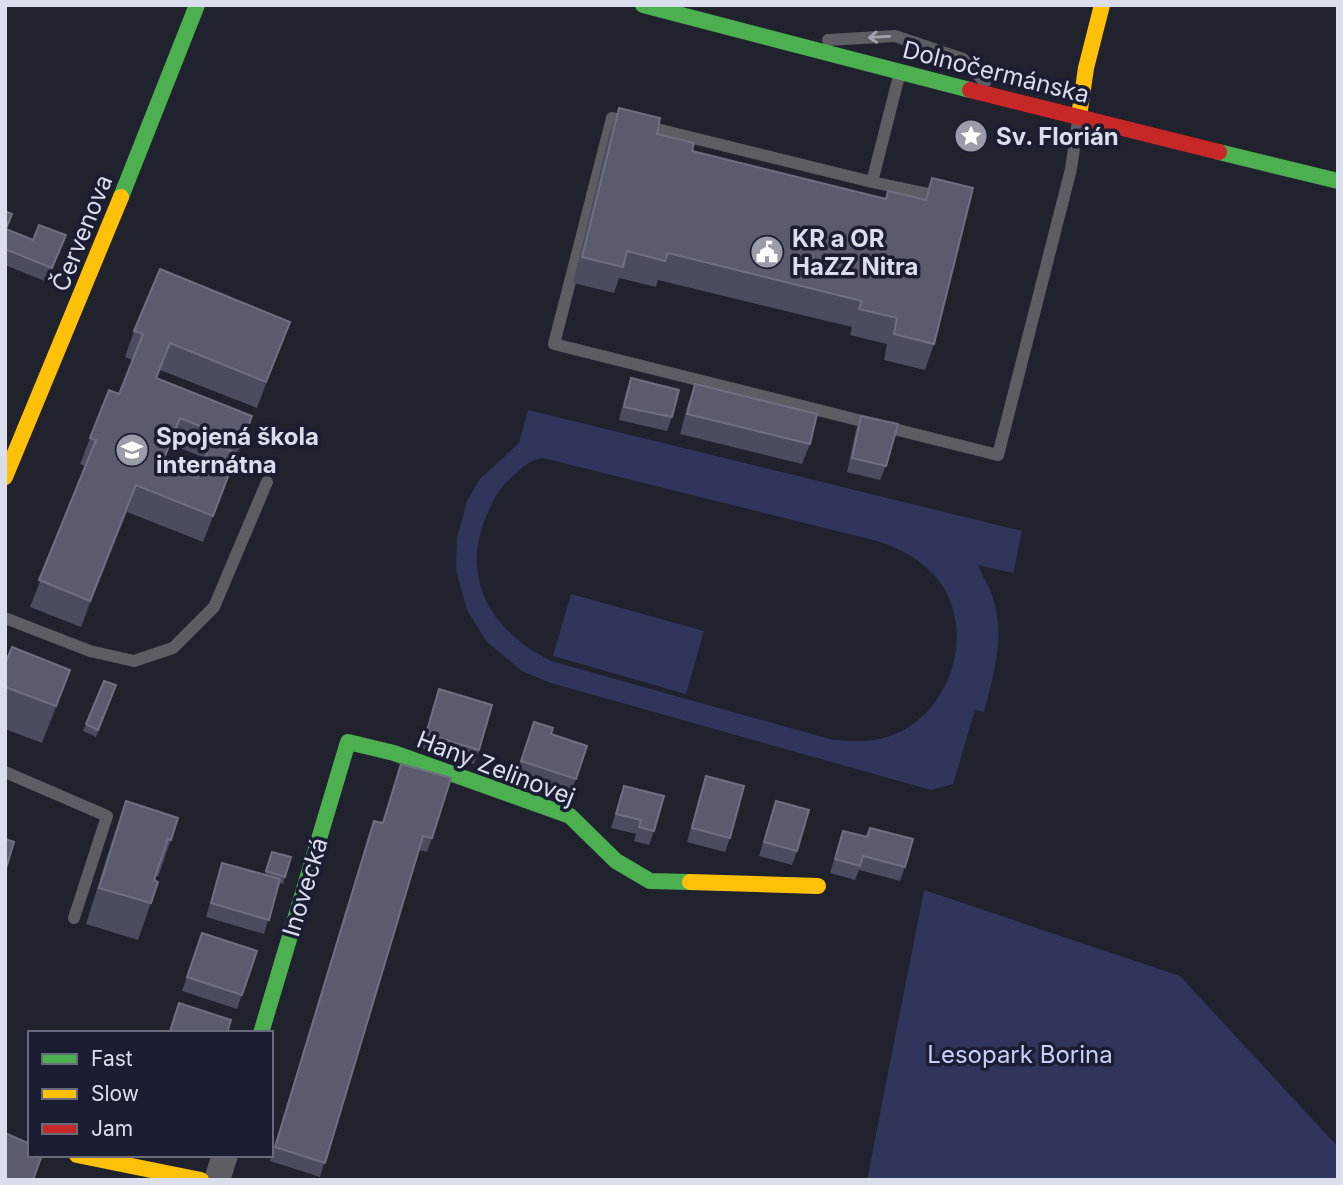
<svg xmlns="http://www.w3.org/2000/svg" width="1343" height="1185" viewBox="0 0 1343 1185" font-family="Inter,sans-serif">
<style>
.green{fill:#30355b;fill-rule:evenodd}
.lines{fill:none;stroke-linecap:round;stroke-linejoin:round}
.lane{stroke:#5d5e63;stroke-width:12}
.street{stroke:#5d5e63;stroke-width:26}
.fast{stroke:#4caf50;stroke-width:16}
.slow{stroke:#ffc107;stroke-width:16}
.jam{stroke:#c62828;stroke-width:16}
.wall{fill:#4a4c5f;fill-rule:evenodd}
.shaded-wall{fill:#333544}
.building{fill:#5a5c6e;stroke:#6e7082;stroke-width:2}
.oneway{stroke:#a2a4ae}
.labels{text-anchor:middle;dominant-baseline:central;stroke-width:7;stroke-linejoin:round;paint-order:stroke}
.street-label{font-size:24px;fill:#dbdeec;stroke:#1b1e32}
.poi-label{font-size:24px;font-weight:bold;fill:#dbdeec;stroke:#1b1e32;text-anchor:start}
.park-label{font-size:24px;fill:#c8d0fa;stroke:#1b1e32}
</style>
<rect width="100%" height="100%" fill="#20222d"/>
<g class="green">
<path d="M528,410L1022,531L1013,573L978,565C982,575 988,585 992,595C1006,635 994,673 984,712L975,710L953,784L931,790L551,683L522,671L486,641L467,610L456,570L457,538L467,501L479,480L519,443ZM543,458L877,541C901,548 923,561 939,581C978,634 949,718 887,737C869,743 852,741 833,740L551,661C496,634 461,584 484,522C491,504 497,490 512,477C521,469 530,459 543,458Z"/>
<polygon points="571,594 704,631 686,694 553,656"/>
<polygon points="924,890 1180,976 1338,1147 1338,1180 867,1180"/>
</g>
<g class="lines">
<g class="lane">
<polyline points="828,40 895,36 963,59 985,82"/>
<polyline points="899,76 872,182 612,118 554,344 998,455 1071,169 1078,121"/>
<polyline points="872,182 943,197"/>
<polyline points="5,618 90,651 134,661 173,648 214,607 267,482"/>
<polyline points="5,772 107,816 74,918"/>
</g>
<polyline class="street" points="217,1180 225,1155"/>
<g class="fast">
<polyline points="643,5 970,90"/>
<polyline points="1219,152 1338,181"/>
<polyline points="121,197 197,5"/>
<polyline points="261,1033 348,742 394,753 570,816 616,861 650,881 690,882"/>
</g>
<g class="slow">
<polyline points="1079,116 1086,68 1102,5"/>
<polyline points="5,477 121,197"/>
<polyline points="690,882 818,886"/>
<polyline points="77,1155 201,1180"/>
</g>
<polyline class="jam" points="970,90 1219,152"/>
</g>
<g class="wall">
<polygon points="619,108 657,134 692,151 886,199 888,191 924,200 932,178 934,344 925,370 884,360 887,344 850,335 852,327 658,280 656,287 619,278 614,293 573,283 609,135"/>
<polygon points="5,211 6,229 33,240 66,235 47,282 5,265"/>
<path d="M134,331L280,348L257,408L160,370L157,378L252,416L203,542L127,512L81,627L30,607L85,466L80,464L90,438L119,394L132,360L125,357ZM170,444L205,458L197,478L162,465Z"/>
<polygon points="631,378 672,417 667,431 619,420 626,392"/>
<polygon points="695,384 810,444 802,464 680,434 688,404"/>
<polygon points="861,416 886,466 880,480 847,472 856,430"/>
<polygon points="5,664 70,670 42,743 5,729"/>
<polygon points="104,681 116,685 96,737 83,731"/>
<polygon points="439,689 479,750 474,764 421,748"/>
<polygon points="534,722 551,734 587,746 571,793 516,775"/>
<polygon points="401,764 432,838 427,852 419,850 320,1177 270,1161 369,834 374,821 382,823"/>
<polygon points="706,776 730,838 725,852 687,842 701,790"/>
<polygon points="624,786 654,831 649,845 634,841 636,834 611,828"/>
<polygon points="126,801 171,840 158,877 156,876 151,903 138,940 86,924 113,838"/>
<polygon points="776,801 797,851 792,865 759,856"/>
<polygon points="843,831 905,867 900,881 859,870 855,880 830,873"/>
<polygon points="272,852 291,857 283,884 279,883 264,934 206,917 222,863 265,874"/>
<polygon points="202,933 257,951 237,1009 182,991"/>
<polygon points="183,1155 193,1155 192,1158"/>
</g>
<g class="shaded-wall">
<polygon points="290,322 280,348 257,408 266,382"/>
<polygon points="252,416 243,443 232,469 242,443"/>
<polygon points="136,485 127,512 81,627 90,601"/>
<polygon points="70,670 57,707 42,743 56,706"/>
</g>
<g class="building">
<polygon points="619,108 660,118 657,134 694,143 692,151 886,199 888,191 926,200 932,178 973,188 934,344 894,334 897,318 859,309 862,301 668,253 665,261 627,251 623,267 582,257"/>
<polygon points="5,211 12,214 6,229 33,240 39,225 66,235 52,268 5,249"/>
<polygon points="160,269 290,322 266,382 170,343 156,378 252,416 242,443 180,418 162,464 197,478 211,443 237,453 213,516 136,485 90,601 39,580 96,440 90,438 109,390 119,394 143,334 134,331"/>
<polygon points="631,378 679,390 672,417 624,407"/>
<polygon points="695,384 817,414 810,444 687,414"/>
<polygon points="861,416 898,424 886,466 852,458"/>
<polygon points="12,647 70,670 56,706 5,687 5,664"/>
<polygon points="104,681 116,685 98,730 86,724"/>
<polygon points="439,689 492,705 479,750 426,734"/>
<polygon points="534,722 553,728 551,734 587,746 576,779 521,761"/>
<polygon points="401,764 451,778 432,838 423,836 325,1163 275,1147 374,821 383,823"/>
<polygon points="706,776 744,786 730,838 692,828"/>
<polygon points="624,786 664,796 654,831 639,827 641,820 616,814"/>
<polygon points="126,801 178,818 171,840 168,839 154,880 158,882 151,903 99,888"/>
<polygon points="776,801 809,810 797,851 764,842"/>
<polygon points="870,828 913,839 905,867 863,856 860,866 835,859 843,831 867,837"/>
<polygon points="5,839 14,842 5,872"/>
<polygon points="272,852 291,857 285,877 266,871"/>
<polygon points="222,863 280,879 269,920 211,903"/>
<polygon points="202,933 257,951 242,995 187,977"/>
<polygon points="179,1003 231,1020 227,1033 176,1033 170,1031"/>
<polygon points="5,1133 30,1144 30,1155 42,1155 33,1180 5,1180"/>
</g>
<defs><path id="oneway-shaft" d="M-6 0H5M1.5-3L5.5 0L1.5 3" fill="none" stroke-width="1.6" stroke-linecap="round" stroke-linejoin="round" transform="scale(1.75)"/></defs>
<use class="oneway" href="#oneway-shaft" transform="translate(879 37) rotate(177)"/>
<defs>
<symbol id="sight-disc" viewBox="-11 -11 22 22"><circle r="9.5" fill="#9a9ca9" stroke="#1b1e32"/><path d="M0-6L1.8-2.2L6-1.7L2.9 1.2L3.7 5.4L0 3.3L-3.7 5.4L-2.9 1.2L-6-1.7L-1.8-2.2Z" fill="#fff"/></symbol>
<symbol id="civic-disc" viewBox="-11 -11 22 22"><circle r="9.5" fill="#9a9ca9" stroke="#1b1e32"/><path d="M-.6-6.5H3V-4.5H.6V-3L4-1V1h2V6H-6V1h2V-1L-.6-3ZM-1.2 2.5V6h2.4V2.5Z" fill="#fff"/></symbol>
<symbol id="school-disc" viewBox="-11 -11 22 22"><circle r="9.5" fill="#9a9ca9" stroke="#1b1e32"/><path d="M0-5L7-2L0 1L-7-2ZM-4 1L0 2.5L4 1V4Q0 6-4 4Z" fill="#fff"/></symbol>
</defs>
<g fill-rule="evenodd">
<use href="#sight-disc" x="952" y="117" width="38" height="38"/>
<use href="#civic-disc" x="748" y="233" width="38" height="38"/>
<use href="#school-disc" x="113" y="431" width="38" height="38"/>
</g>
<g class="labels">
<g class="street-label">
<text transform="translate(996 72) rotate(14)">Dolnočermánska</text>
<text transform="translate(82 233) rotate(-68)">Červenova</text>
<text transform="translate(496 768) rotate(21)">Hany Zelinovej</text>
<text transform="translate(305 887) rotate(-73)">Inovecká</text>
</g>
<g class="poi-label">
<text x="996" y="136">Sv. Florián</text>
<text x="792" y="238">KR a OR<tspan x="792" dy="28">HaZZ Nitra</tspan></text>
<text x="156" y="436">Spojená škola<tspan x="156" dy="28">internátna</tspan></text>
</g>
<g class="park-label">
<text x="1020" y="1054">Lesopark Borina</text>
</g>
</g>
<rect width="1343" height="1185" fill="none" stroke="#dbdeec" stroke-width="14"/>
<rect x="28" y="1031" width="245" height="126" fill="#1b1e32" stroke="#686b7c" stroke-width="2"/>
<rect x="42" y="1054" width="35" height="10" fill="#4caf50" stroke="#686b7c" stroke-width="2"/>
<text x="91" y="1066" font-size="21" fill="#dbdeec">Fast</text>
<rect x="42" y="1089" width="35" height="10" fill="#ffc107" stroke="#686b7c" stroke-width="2"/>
<text x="91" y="1101" font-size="21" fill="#dbdeec">Slow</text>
<rect x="42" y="1124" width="35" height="10" fill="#c62828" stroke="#686b7c" stroke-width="2"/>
<text x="91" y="1136" font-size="21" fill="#dbdeec">Jam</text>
</svg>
